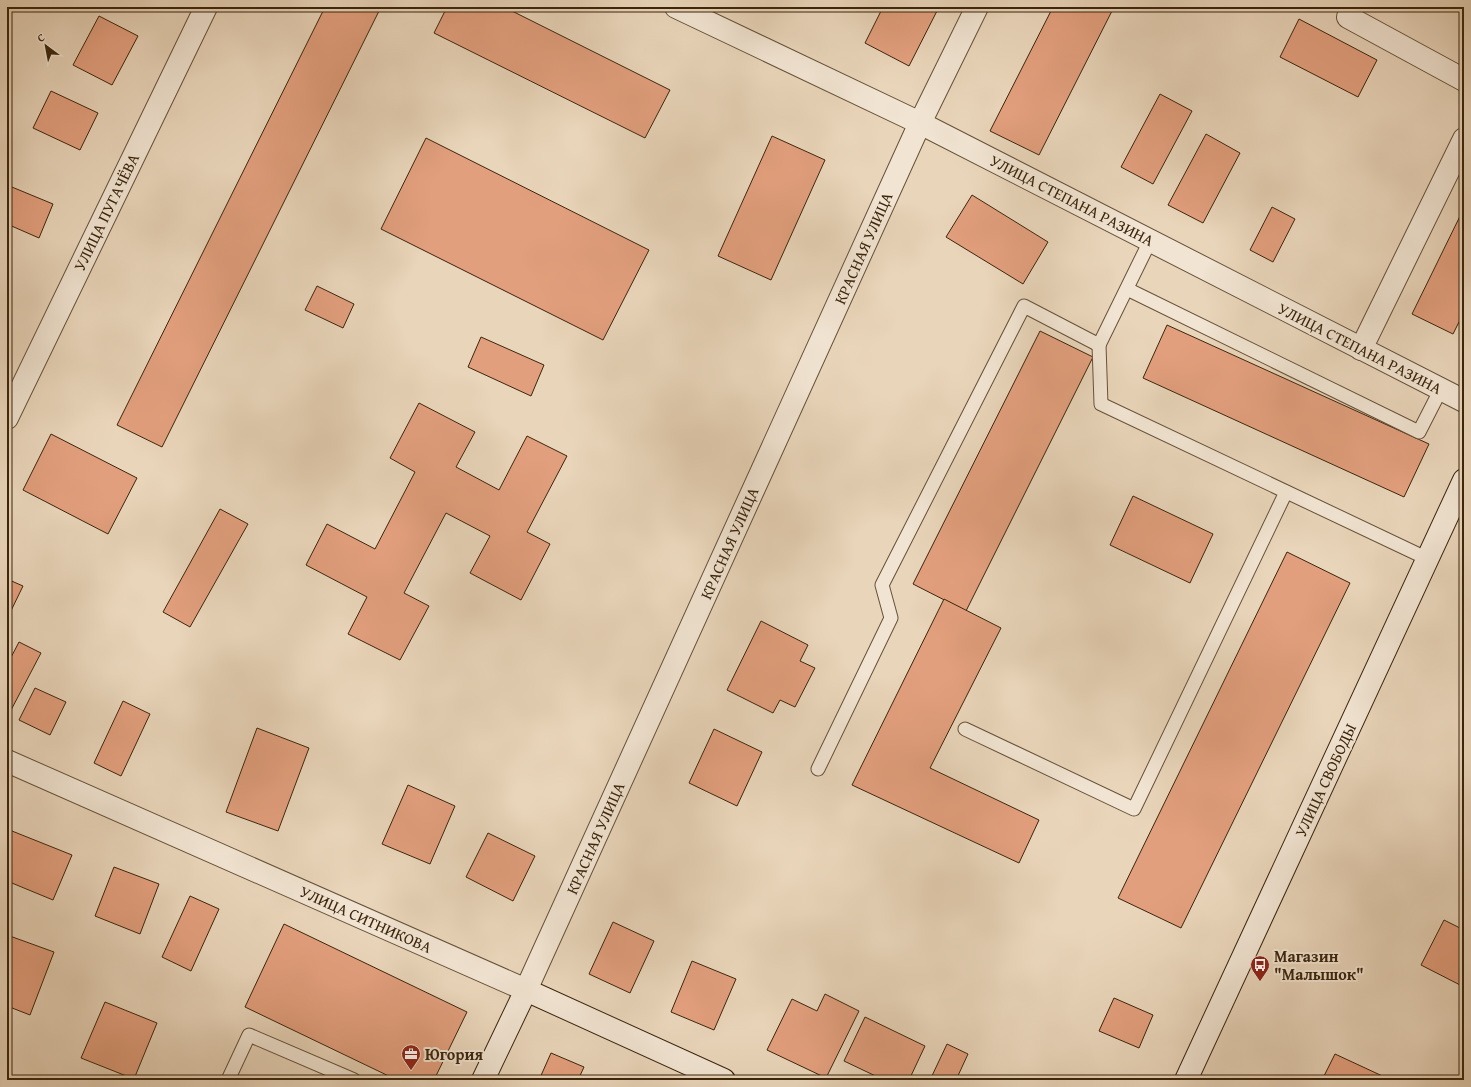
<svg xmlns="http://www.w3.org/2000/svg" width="1471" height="1087" viewBox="0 0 1471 1087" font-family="'Gentium Book Plus',serif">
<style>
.building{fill:#e29f7d;stroke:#3b250c}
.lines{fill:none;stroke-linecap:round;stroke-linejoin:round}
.service-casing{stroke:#665138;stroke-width:15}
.minor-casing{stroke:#665138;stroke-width:24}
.tertiary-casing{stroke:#665138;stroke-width:24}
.secondary-casing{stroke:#3b250c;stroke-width:24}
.service{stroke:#f1e4d2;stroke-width:13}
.minor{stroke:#f1e4d2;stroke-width:22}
.tertiary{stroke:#f1e4d2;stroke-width:22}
.secondary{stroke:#f1e4d2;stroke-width:22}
.labels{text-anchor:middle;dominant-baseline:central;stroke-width:4;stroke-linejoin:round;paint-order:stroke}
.street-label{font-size:16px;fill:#3b250c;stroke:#f1e4d2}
.poi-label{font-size:16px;font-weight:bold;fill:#3b250c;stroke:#f1e4d2;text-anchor:start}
</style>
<rect width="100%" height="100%" fill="#e9d5ba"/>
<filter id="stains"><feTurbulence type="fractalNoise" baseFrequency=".005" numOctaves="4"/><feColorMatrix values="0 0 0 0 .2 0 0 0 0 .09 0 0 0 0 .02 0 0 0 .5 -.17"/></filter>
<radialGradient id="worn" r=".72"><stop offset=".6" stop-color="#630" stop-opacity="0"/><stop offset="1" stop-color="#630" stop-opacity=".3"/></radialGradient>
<g class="building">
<polygon points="325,7 381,7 162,447 117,425"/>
<polygon points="447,7 504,7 670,90 645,138 434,33"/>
<polygon points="883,7 939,7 909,66 865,43"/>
<polygon points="1053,7 1114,7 1039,155 990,131"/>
<polygon points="99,16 138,36 112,85 73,65"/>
<polygon points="1299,19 1377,60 1358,97 1280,57"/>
<polygon points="51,91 98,113 80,150 33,128"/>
<polygon points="1160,94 1192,111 1153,184 1121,167"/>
<polygon points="1206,134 1240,153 1203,223 1168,205"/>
<polygon points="772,136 825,160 771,280 718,256"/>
<polygon points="426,138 649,250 603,340 381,229"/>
<polygon points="7,185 53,204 39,238 7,224"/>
<polygon points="972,195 1048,242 1023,284 946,237"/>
<polygon points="1272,207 1295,219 1273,262 1250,250"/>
<polygon points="1464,208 1464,312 1453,334 1412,314"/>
<polygon points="317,286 354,304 343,328 305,310"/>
<polygon points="1167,325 1429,444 1404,497 1143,378"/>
<polygon points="1040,331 1093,357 966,611 913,584"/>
<polygon points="481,337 544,365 531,396 468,367"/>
<polygon points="419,403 475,432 456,467 499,490 527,436 567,456 527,532 550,544 521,600 470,573 490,536 446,513 404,593 429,606 400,660 348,634 367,597 306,565 327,524 375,549 415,472 390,458"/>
<polygon points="51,434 137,478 108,534 23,490"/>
<polygon points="1133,496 1213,534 1190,583 1110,545"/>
<polygon points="220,509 248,524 190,627 163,612"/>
<polygon points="1287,552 1350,583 1181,928 1118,898"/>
<polygon points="7,579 23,586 7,619"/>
<polygon points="944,599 1001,628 930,768 1039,820 1019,863 852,785"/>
<polygon points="761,621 808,645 800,661 815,668 795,707 780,700 773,713 727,690"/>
<polygon points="19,642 41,653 10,712 7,711 7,665"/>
<polygon points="35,688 66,702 50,735 19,720"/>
<polygon points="123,701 150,714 121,776 94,763"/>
<polygon points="257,728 309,748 278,831 226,812"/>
<polygon points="714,729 762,752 737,806 689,783"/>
<polygon points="408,785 455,806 430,864 382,844"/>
<polygon points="7,829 72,855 53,900 7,881"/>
<polygon points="488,833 535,856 513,901 466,877"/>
<polygon points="114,867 159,884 140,934 95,916"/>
<polygon points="190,896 219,909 191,971 162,957"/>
<polygon points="1444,920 1464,930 1464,987 1421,965"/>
<polygon points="613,922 654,941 630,993 589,974"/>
<polygon points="284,924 467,1012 434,1080 397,1080 245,1007"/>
<polygon points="7,935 54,952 30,1015 7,1006"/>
<polygon points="692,961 736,979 714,1030 671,1012"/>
<polygon points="825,994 859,1011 826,1078 767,1050 792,999 817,1011"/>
<polygon points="1114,998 1153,1015 1139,1048 1099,1031"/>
<polygon points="105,1002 157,1023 134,1079 81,1058"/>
<polygon points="865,1017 925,1046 909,1080 884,1080 844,1061"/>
<polygon points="947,1044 968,1054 956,1080 930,1080"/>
<polygon points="551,1053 584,1067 578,1080 539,1080"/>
<polygon points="1335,1054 1391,1080 1322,1080"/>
</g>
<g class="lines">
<defs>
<g id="service">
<polyline points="1127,289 1419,432 1441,389"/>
<polyline points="1099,345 1101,404 1428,559"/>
<polyline points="965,729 1134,809 1286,492"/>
<polyline points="818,769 891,618 882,585 1024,306 1099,345 1150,241"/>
<polyline points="228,1080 249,1035 354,1080"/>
</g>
<g id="minor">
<polyline points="676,7 920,123 1464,401"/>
<polyline points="1353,7 1348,17 1464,80"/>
<polyline points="1361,349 1464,139"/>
<polyline points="7,761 526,990 920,123 977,7"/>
</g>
<polyline id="tertiary" points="7,418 206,7"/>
<g id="secondary">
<polyline points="483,1080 526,990 724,1080"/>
<polyline points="1186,1080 1464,480"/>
</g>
</defs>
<use href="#service" class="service-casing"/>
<use href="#minor" class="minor-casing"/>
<use href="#tertiary" class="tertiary-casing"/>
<use href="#secondary" class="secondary-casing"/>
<use href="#service" class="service"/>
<use href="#minor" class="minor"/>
<use href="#tertiary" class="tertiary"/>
<use href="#secondary" class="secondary"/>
</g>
<defs>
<symbol id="bus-pin" viewBox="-11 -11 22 30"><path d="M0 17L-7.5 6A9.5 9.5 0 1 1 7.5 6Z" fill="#8f2418" stroke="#f1e4d2"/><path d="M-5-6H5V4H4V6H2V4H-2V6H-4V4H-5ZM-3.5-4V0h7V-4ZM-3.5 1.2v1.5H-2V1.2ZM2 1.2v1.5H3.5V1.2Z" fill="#fff"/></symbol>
<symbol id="office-pin" viewBox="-11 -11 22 30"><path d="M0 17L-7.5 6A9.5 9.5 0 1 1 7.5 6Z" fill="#8f2418" stroke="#f1e4d2"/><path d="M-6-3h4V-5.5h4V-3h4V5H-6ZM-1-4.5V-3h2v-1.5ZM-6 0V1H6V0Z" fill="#fff"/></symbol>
</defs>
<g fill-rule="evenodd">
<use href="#bus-pin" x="1249" y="954" width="22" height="30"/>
<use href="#office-pin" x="400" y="1043" width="22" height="30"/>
</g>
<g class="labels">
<g class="street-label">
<text transform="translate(1072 200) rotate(27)">УЛИЦА СТЕПАНА РАЗИНА</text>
<text transform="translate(106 212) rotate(-64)">УЛИЦА ПУГАЧЁВА</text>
<text transform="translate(863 248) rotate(-66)">КРАСНАЯ УЛИЦА</text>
<text transform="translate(1360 348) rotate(27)">УЛИЦА СТЕПАНА РАЗИНА</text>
<text transform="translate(729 543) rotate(-66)">КРАСНАЯ УЛИЦА</text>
<text transform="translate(1325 780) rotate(-65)">УЛИЦА СВОБОДЫ</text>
<text transform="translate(595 838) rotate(-66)">КРАСНАЯ УЛИЦА</text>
<text transform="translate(366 919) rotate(24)">УЛИЦА СИТНИКОВА</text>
</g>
<g class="poi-label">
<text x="1274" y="956">Магазин<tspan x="1274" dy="18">"Малышок"</tspan></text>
<text x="425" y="1054">Югория</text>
</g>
</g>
<rect width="1471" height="1087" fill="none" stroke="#e9d5ba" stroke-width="24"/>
<rect x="8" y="8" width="1455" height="1071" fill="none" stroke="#3b250c" stroke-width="2"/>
<rect x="12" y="12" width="1447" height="1063" fill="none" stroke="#3b250c"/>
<g transform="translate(46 46) rotate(328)" stroke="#f1e4d2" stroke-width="3" paint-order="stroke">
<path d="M0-3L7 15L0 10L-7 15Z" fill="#3b250c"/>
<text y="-6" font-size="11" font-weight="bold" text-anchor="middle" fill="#3b250c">С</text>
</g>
<rect width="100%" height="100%" filter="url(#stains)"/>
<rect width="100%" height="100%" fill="url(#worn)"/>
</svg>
